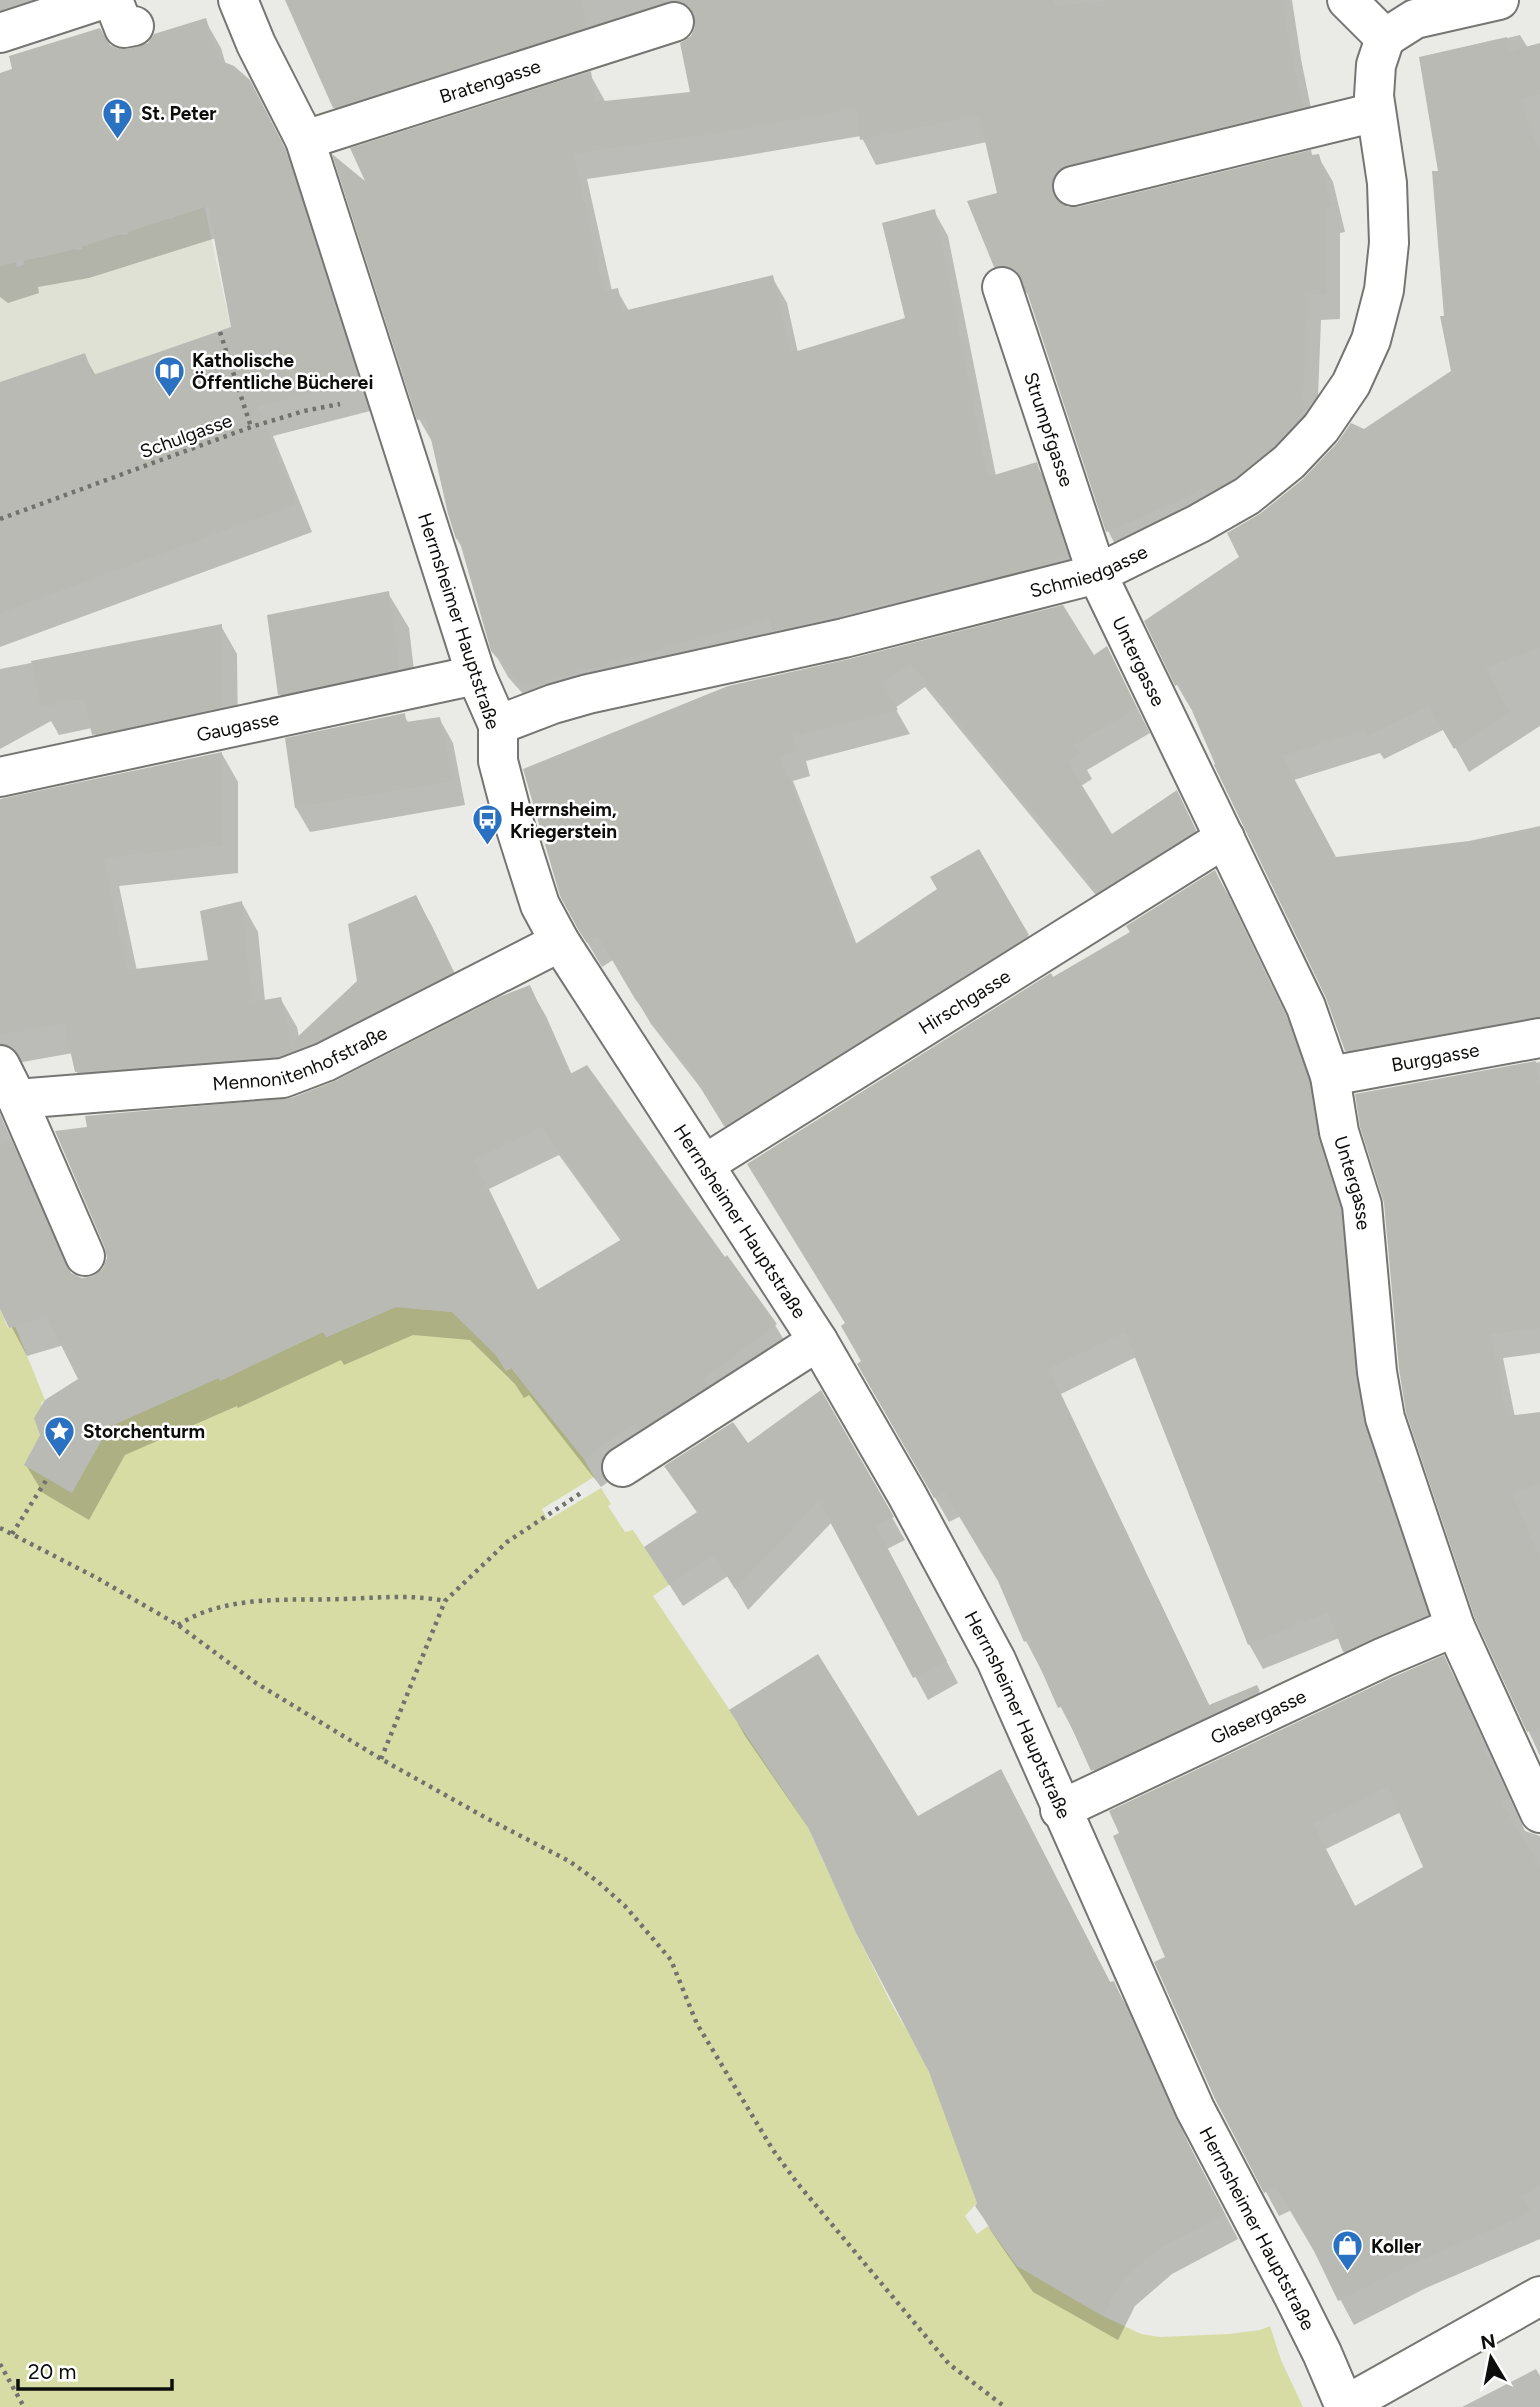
<svg xmlns="http://www.w3.org/2000/svg" width="1540" height="2407" viewBox="0 0 1540 2407" font-family="Figtree,sans-serif">
<style>
.built{fill:#dfe1d4}
.green{fill:#d7dca4}
.shadow{fill:#0003;fill-rule:evenodd}
.building{fill:#babab5;fill-rule:evenodd}
.lines{fill:none;stroke-linecap:round;stroke-linejoin:round}
.minor-casing{stroke:#757671;stroke-width:42}
.path{stroke:#71716e;stroke-width:4.5;stroke-dasharray:3.5 5;stroke-linecap:butt}
.minor{stroke:#fff;stroke-width:38}
.labels{text-anchor:middle;dominant-baseline:central;stroke-width:5;stroke-linejoin:round;paint-order:stroke}
.street-label{font-size:19px;fill:#0d0d0b;stroke:#fff}
.poi-label{font-size:19px;font-weight:bold;fill:#0d0d0b;stroke:#fff;text-anchor:start}
</style>
<rect width="100%" height="100%" fill="#eaebe6"/>
<polygon class="built" points="202,195 231,329 120,366 94,380 85,353 0,382 0,266 15,261 17,267 24,265 23,258 73,242 76,250 82,249 79,240 119,228 121,235 128,234 126,226 165,213 168,219 173,218"/>
<polygon class="green" points="396,1307 452,1312 496,1355 506,1371 511,1368 584,1459 594,1477 542,1509 548,1520 601,1488 611,1504 608,1506 625,1532 633,1530 669,1585 653,1596 807,1825 856,1933 892,2005 919,2051 943,2102 977,2203 965,2216 977,2234 988,2226 1017,2266 1103,2316 1141,2334 1160,2337 1229,2334 1260,2330 1270,2326 1281,2360 1303,2407 0,2407 0,1309 8,1328 15,1326 45,1400 41,1403 43,1410 103,1429 218,1377 220,1380 323,1332 327,1337"/>
<g class="shadow">
<polygon points="0,0 103,0 0,39"/>
<polygon points="287,0 1292,0 1301,59 1316,133 1072,196 1065,208 1078,209 1318,156 1333,182 1345,232 1340,233 1340,319 1321,320 1317,423 1323,433 1122,557 1108,531 1029,294 1023,291 1011,292 996,266 999,194 987,142 876,165 861,136 731,158 587,179 612,291 617,290 629,311 772,277 787,303 798,353 907,319 934,211 948,236 996,476 1036,464 1051,490 1081,582 539,712 508,677 493,650 464,551 457,539 434,445 419,419 369,187 590,74 606,103 692,94 691,38 697,27 683,26 349,133 334,107"/>
<polygon points="205,20 221,48 226,65 265,110 300,179 374,410 273,436 312,532 0,647 0,384 84,355 96,376 233,328 216,238 89,278 38,287 39,293 8,303 0,297 0,85 139,49"/>
<polygon points="1520,35 1528,48 1540,45 1540,726 1469,772 1445,729 1384,759 1380,753 1294,780 1336,858 1540,836 1540,1042 1360,1075 1346,1050 1327,997 1193,707 1191,709 1177,685 1262,515 1365,431 1453,372 1446,317 1440,172 1421,59"/>
<polygon points="388,593 409,628 418,704 301,730 280,694"/>
<polygon points="221,626 237,654 238,735 110,763 92,728 59,735 51,721 0,749 0,669"/>
<polygon points="1107,649 1150,733 1087,770 1092,779 1081,786 1111,837 1176,792 1209,856 1113,916 925,687 895,708 910,734 806,761 810,776 793,781 857,945 939,889 978,851 1042,961 740,1150 703,1091 651,1024 613,960 602,967 580,930 850,661 1093,658"/>
<polygon points="404,715 409,724 439,718 453,743 465,805 310,832 296,808 287,740"/>
<polygon points="222,754 238,782 238,873 119,886 137,971 211,962 242,903 258,932 265,1001 280,998 297,1027 299,1037 359,982 416,897 432,926 468,1001 333,1070 93,1100 77,1072 73,1053 0,1066 0,802"/>
<polygon points="1215,872 1229,896 1299,1042 1322,1108 1354,1235 1441,1640 1358,1676 1344,1652 1339,1638 1263,1669 1249,1644 1136,1357 1061,1394 1210,1707 1256,1687 1270,1711 1107,1795 1026,1641 1001,1583 961,1516 949,1522 859,1365 863,1362 1053,980 1132,933"/>
<path d="M529,987L546,1016L572,1075L724,1259L775,1325L792,1353L601,1487L529,1395L524,1398L515,1384L470,1340L413,1335L344,1365L341,1360L238,1408L237,1406L125,1455L89,1520L43,1493L26,1465L81,1379L64,1345L27,1356L0,1305V1114L72,1275L83,1280L94,1278L291,1100L336,1083ZM559,1155L621,1241L539,1292L489,1189Z"/>
<polygon points="1540,1062 1540,1353 1503,1358 1515,1417 1540,1414 1540,1756 1477,1618 1386,1203 1357,1095"/>
<polygon points="821,1393 905,1540 887,1549 958,1683 928,1700 832,1522 748,1610 728,1576 683,1606 646,1548 698,1514 667,1466 748,1446"/>
<path d="M1443,1658L1457,1682L1525,1831L1540,1836V2239L1426,2288L1354,2325L1292,2210L1279,2216L1266,2192L1167,1958ZM1401,1812L1426,1868L1356,1908L1326,1849Z"/>
<polygon points="731,1711 917,1819 1001,1771 1111,1984 1113,1983 1128,2008 1189,2145 1238,2239 1172,2274 1135,2306 1118,2340 1033,2292 991,2231 977,2206 979,2203 931,2071 814,1836 745,1736"/>
<polygon points="1536,2369 1540,2376 1540,2407 1462,2407"/>
</g>
<g class="building">
<polygon points="285,0 582,0 586,27 333,108"/>
<polygon points="672,0 1053,0 1056,6 1111,0 1282,0 1302,107 1068,165 1057,171 1052,181 1052,191 1058,202 1068,207 1078,207 1311,150 1312,155 1319,154 1332,206 1326,207 1327,294 1307,295 1303,404 1309,406 1274,446 1235,478 1208,493 1204,486 1183,499 1106,532 1023,280 1017,271 1007,266 994,267 967,201 997,193 979,115 860,140 856,109 716,133 574,154 604,291 618,288 623,311 773,275 791,353 905,318 882,223 935,209 988,477 1037,462 1068,556 1045,565 773,631 769,619 523,687 491,651 459,539 456,539 448,514 426,417 417,420 332,154 365,181 350,148 591,71 595,102 690,92 680,43 691,36 695,27 695,16 688,5"/>
<polygon points="206,18 219,60 234,66 250,80 285,148 359,382 258,407 297,504 0,613 0,382 85,353 93,375 231,327 208,206 72,250 0,266 0,73 12,69 9,56 100,28 110,45 119,49 128,49 148,43 154,34"/>
<polygon points="1507,37 1510,51 1540,43 1540,94 1520,99 1540,153 1540,647 1486,668 1510,713 1454,749 1429,706 1368,736 1365,730 1282,756 1336,857 1469,841 1540,826 1540,1017 1345,1051 1326,998 1214,765 1215,764 1180,683 1175,686 1144,621 1239,557 1227,533 1261,513 1303,479 1337,443 1351,423 1364,429 1451,371 1440,316 1444,316 1432,171 1438,171 1419,57"/>
<polygon points="389,591 399,669 278,695 267,615"/>
<polygon points="1063,605 1094,655 1107,646 1137,708 1074,745 1080,754 1067,761 1112,834 1177,790 1196,830 1098,892 910,663 882,682 898,710 793,736 797,751 780,756 854,945 937,889 930,877 979,849 1029,935 724,1126 687,1066 635,999 598,936 587,943 579,931 560,896 523,769 728,686 849,659"/>
<polygon points="222,624 222,707 92,735 84,698 41,707 31,661"/>
<polygon points="405,713 406,722 440,717 453,781 295,808 285,738"/>
<polygon points="222,752 223,845 104,858 127,970 208,960 200,911 242,901 252,1002 281,997 291,1043 357,981 348,924 416,895 453,972 316,1042 278,1056 75,1072 64,1023 0,1035 0,799"/>
<polygon points="1215,870 1286,1015 1309,1081 1318,1138 1340,1209 1355,1374 1363,1422 1428,1615 1343,1652 1328,1612 1248,1645 1125,1332 1048,1369 1209,1705 1257,1685 1260,1691 1091,1771 1062,1706 1058,1708 1028,1640 1024,1642 998,1581 945,1493 934,1498 857,1364 861,1361 841,1326 845,1323 747,1164 1051,973 1053,977 1130,932 1126,926"/>
<path d="M530,985L570,1074L587,1065L725,1257L727,1255L777,1324L703,1379L708,1386L639,1430L634,1423L584,1459L511,1368L506,1371L496,1355L452,1312L396,1307L326,1337L323,1332L220,1381L219,1378L109,1427L72,1493L24,1465L40,1435L34,1418L45,1400L78,1379L47,1317L9,1328L0,1309V1145L11,1140L65,1265L71,1273L82,1278L93,1276L103,1268L107,1258L105,1248L55,1131L87,1127L85,1116L291,1098L335,1081L499,997ZM542,1127L622,1239L537,1290L474,1160Z"/>
<polygon points="1536,1061 1540,1084 1540,1328 1491,1334 1507,1416 1540,1412 1540,1484 1512,1493 1540,1558 1540,1727 1527,1732 1475,1619 1406,1413 1399,1369 1384,1203 1360,1127 1355,1094"/>
<polygon points="821,1390 894,1517 876,1526 947,1661 913,1678 819,1501 735,1589 714,1555 669,1585 644,1547 697,1512 664,1466 733,1422 748,1443"/>
<polygon points="818,1654 918,1816 1001,1769 1110,1982 1114,1981 1175,2118 1225,2214 1157,2250 1122,2281 1103,2316 1017,2266 975,2206 977,2203 929,2072 856,1933 807,1825 729,1710"/>
<path d="M1444,1655L1486,1748L1483,1749L1509,1797L1501,1802L1540,1867V2184L1522,2197L1532,2212L1412,2264L1338,2301L1314,2251L1276,2187L1264,2193L1215,2099L1154,1962L1165,1957L1113,1836L1119,1833L1109,1811L1393,1677ZM1388,1787L1423,1867L1355,1906L1313,1824Z"/>
</g>
<g class="lines">
<defs>
<g id="minor">
<polyline points="113,0 124,28 134,26"/>
<path id="s1" d="M238,0L256,44L305,140L476,675L498,725V761L515,826L540,905L560,942L818,1341L907,1495L996,1660L1195,2109L1293,2295L1322,2353L1345,2407"/>
<polyline points="1347,0 1385,38"/>
<polyline points="0,33 101,0"/>
<polyline points="1385,38 1415,19 1499,0"/>
<path id="s2" d="M305,140L674,22"/>
<polyline points="1073,186 1376,112"/>
<path id="s3" d="M1002,287L1097,574L1306,1007L1330,1076L1339,1132L1362,1205L1377,1372L1385,1418L1455,1627L1540,1813"/>
<path id="s4" d="M498,725L553,704L588,694L844,638L1097,574L1198,524L1247,496L1289,462L1321,428L1351,384L1371,340L1384,290L1389,243L1387,183L1374,96L1376,65L1385,38"/>
<path id="s5" d="M0,777L476,675"/>
<path id="s6" d="M0,1065L17,1099L283,1078L325,1062L560,942"/>
<path id="s7" d="M1330,1076L1540,1038"/>
<polyline points="17,1099 85,1256"/>
<path id="s8" d="M705,1164L1225,838"/>
<polyline points="622,1467 818,1341"/>
<path id="s9" d="M1060,1810L1384,1657L1455,1627"/>
<polyline points="1344,2406 1540,2296"/>
</g>
</defs>
<use href="#minor" class="minor-casing"/>
<g class="path">
<polyline points="220,332 251,427"/>
<polyline points="0,519 251,427 304,411 340,404"/>
<polyline points="0,1528 97,1578 178,1625 256,1683 381,1759 488,1819 569,1861 597,1881 625,1906 671,1960 697,2024 773,2150 798,2184 949,2364 1005,2407"/>
<polyline points="12,1534 47,1479"/>
<path d="M178,1625C227,1594 287,1601 342,1599C377,1598 410,1594 445,1601"/>
<polyline points="381,1759 445,1601 507,1542 584,1491"/>
<polyline points="0,2364 24,2407"/>
</g>
<use href="#minor" class="minor"/>
</g>
<defs>
<symbol id="church-pin" viewBox="-11 -11 22 30"><path d="M0 17L-7.5 6A9.5 9.5 0 1 1 7.5 6Z" fill="#2a71c2" stroke="#fff"/><path d="M-1.2-6h2.4v3.5h3.3v2.4h-3.3V6h-2.4V-.1h-3.3v-2.4h3.3Z" fill="#fff"/></symbol>
<symbol id="library-pin" viewBox="-11 -11 22 30"><path d="M0 17L-7.5 6A9.5 9.5 0 1 1 7.5 6Z" fill="#2a71c2" stroke="#fff"/><path d="M-6-4Q-3-5.5-.7-3.5V5Q-3 3-6 4ZM6-4Q3-5.5 .7-3.5V5Q3 3 6 4Z" fill="#fff"/></symbol>
<symbol id="bus-pin" viewBox="-11 -11 22 30"><path d="M0 17L-7.5 6A9.5 9.5 0 1 1 7.5 6Z" fill="#2a71c2" stroke="#fff"/><path d="M-5-6H5V4H4V6H2V4H-2V6H-4V4H-5ZM-3.5-4V0h7V-4ZM-3.5 1.2v1.5H-2V1.2ZM2 1.2v1.5H3.5V1.2Z" fill="#fff"/></symbol>
<symbol id="sight-pin" viewBox="-11 -11 22 30"><path d="M0 17L-7.5 6A9.5 9.5 0 1 1 7.5 6Z" fill="#2a71c2" stroke="#fff"/><path d="M0-6L1.8-2.2L6-1.7L2.9 1.2L3.7 5.4L0 3.3L-3.7 5.4L-2.9 1.2L-6-1.7L-1.8-2.2Z" fill="#fff"/></symbol>
<symbol id="shop-pin" viewBox="-11 -11 22 30"><path d="M0 17L-7.5 6A9.5 9.5 0 1 1 7.5 6Z" fill="#2a71c2" stroke="#fff"/><path d="M-5-2.5h2.3a2.7 3.5 0 0 1 5.4 0H5L5.5 6h-11ZM-1.5-2.5h3a1.5 2.3 0 0 0-3 0Z" fill="#fff"/></symbol>
</defs>
<g fill-rule="evenodd">
<use href="#church-pin" x="100" y="96" width="35" height="47"/>
<use href="#library-pin" x="152" y="354" width="35" height="47"/>
<use href="#bus-pin" x="470" y="802" width="35" height="47"/>
<use href="#sight-pin" x="42" y="1414" width="35" height="47"/>
<use href="#shop-pin" x="1330" y="2228" width="35" height="47"/>
</g>
<g class="labels">
<g class="street-label">
<text stroke="none"><textPath href="#s2" startOffset="194">Bratengasse</textPath></text>
<text stroke="none"><textPath href="#s3" startOffset="150">Strumpfgasse</textPath></text>
<text transform="translate(186 436) rotate(-20)">Schulgasse</text>
<text stroke="none"><textPath href="#s4" startOffset="611">Schmiedgasse</textPath></text>
<text transform="translate(459 621) rotate(72)">Herrnsheimer Hauptstraße</text>
<text stroke="none"><textPath href="#s3" startOffset="399">Untergasse</textPath></text>
<text stroke="none"><textPath href="#s5" startOffset="243">Gaugasse</textPath></text>
<text stroke="none"><textPath href="#s8" startOffset="306">Hirschgasse</textPath></text>
<text stroke="none"><textPath href="#s6" startOffset="326">Mennonitenhofstraße</textPath></text>
<text stroke="none"><textPath href="#s7" startOffset="107">Burggasse</textPath></text>
<text stroke="none"><textPath href="#s3" startOffset="966">Untergasse</textPath></text>
<text stroke="none"><textPath href="#s1" startOffset="1332">Herrnsheimer Hauptstraße</textPath></text>
<text stroke="none"><textPath href="#s1" startOffset="1899">Herrnsheimer Hauptstraße</textPath></text>
<text stroke="none"><textPath href="#s9" startOffset="219">Glasergasse</textPath></text>
<text stroke="none"><textPath href="#s1" startOffset="2466">Herrnsheimer Hauptstraße</textPath></text>
</g>
<g class="poi-label">
<text x="141" y="113">St. Peter</text>
<text x="192" y="360">Katholische<tspan x="192" dy="22">Öffentliche Bücherei</tspan></text>
<text x="510" y="809">Herrnsheim,<tspan x="510" dy="22">Kriegerstein</tspan></text>
<text x="83" y="1431">Storchenturm</text>
<text x="1371" y="2246">Koller</text>
</g>
</g>
<g transform="translate(1491 2358) rotate(350)" stroke="#ffffff" stroke-width="5" paint-order="stroke">
<path d="M0-5L12 26L0 18L-12 26Z" fill="#0d0d0b"/>
<text y="-10" font-size="19" font-weight="bold" text-anchor="middle" fill="#0d0d0b">N</text>
</g>
<path d="M18 2379v10h154v-10" fill="none" stroke="#0d0d0b" stroke-width="3.5"/>
<text x="28" y="2379" font-size="21" fill="#0d0d0b" stroke="#ffffff" stroke-width="5" paint-order="stroke">20 m</text>
</svg>
